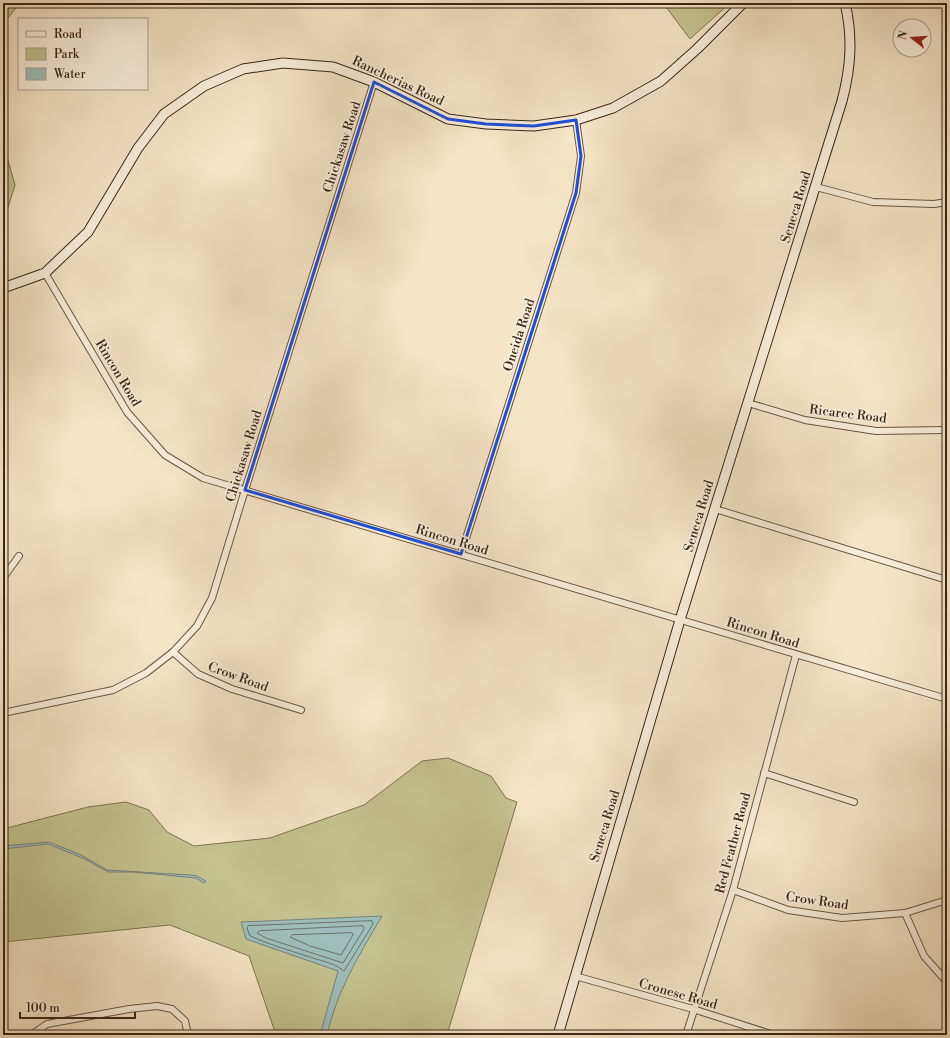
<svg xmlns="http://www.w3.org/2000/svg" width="950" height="1038" viewBox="0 0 950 1038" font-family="'Libre Bodoni',serif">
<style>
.green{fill:#c3c290;stroke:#7f7453}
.water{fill:#9dbeba;stroke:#768178}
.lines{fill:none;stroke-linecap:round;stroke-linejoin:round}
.shore{stroke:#6c7268;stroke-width:1}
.street-casing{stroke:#6a5642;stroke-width:8}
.secondary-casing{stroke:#3b2616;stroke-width:11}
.street{stroke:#f8edda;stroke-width:6}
.secondary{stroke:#f8edda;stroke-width:9}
.marked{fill:none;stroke:#1d4ed8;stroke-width:3;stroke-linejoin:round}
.labels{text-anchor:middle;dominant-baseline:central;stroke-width:3.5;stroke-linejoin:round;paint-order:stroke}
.street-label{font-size:13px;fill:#3b2616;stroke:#f8edda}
</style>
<rect width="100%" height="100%" fill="#f5e4c6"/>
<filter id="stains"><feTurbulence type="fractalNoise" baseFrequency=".005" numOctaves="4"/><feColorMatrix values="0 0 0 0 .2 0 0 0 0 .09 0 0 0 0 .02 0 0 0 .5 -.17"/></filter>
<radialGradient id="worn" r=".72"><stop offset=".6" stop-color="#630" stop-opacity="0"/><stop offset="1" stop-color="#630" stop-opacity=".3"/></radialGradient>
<g class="green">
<polygon points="3,3 20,3 3,24"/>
<polygon points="663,3 730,3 690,39"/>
<polygon points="3,143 15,185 5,217 3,219"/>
<polygon points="448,758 491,776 506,798 517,802 447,1035 274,1035 275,1032 249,956 170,925 3,942 3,829 88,807 126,802 149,810 167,832 194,846 270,838 364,805 422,761"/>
</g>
<g class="water">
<polygon points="49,842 81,855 107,870 190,875 197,876 206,881 204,883 196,878 134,872 108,872 85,859 48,844 3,849 3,846"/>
<path d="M382,916C359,955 337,991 327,1035H320L338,971L246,939L241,922Z"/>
</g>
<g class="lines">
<g class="shore">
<path d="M372,921L373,924L344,971C333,962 320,961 307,956C288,950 268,944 250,936L247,928L248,926Z"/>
<polygon points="363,926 364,929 343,963 266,938 257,933 259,931"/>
<polygon points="352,933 353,935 341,955 310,946 290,937 292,935"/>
</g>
<defs>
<g id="street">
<polyline points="816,187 873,202 934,204 947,202"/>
<polyline points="45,273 127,412 165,455 203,478 947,699"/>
<polyline points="748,403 805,420 876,431 947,430"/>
<polyline points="715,509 947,580"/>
<polyline points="461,554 576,193 581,156 576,120"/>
<polyline points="3,578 19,556"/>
<polyline points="173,652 198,674 232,689 301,710"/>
<polyline points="3,713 113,690 146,673 173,652 197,626 212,598 245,490 374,82"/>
<polyline points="764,773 854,802"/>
<polyline points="733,890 788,910 842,918 905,913 947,900"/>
<polyline points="905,913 924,956 947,982"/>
<polyline points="575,976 693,1009 774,1035"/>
<polyline points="33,1035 34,1033 47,1024 129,1009 157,1006 172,1009 185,1021 188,1035"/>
<polyline points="686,1035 733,890 796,655"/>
</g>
<g id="secondary">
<polyline points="3,288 45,273 88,232 138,148 164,114 204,86 243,69 283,63 333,67 374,82 448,119 486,124 534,126 576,120 613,108 661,81 697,49 743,3"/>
<path d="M558,1035L680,620L842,101C851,67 853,37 845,3"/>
</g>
</defs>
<use href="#street" class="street-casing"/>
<use href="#secondary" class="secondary-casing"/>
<use href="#street" class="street"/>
<use href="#secondary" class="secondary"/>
</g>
<path class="marked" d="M374,82L448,119L486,124L534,126L576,120L581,156L576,193L461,554L245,490Z"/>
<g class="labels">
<g class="street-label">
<text transform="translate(398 81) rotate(25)">Rancherias Road</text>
<text transform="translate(342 147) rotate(-72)">Chickasaw Road</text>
<text transform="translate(796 207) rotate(-73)">Seneca Road</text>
<text transform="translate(519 335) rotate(-72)">Oneida Road</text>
<text transform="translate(118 373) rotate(59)">Rincon Road</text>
<text transform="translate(848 414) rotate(7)">Ricaree Road</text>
<text transform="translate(244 456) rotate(-73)">Chickasaw Road</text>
<text transform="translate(699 516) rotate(-73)">Seneca Road</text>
<text transform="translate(452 540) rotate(17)">Rincon Road</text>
<text transform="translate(763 633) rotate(17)">Rincon Road</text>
<text transform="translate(238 677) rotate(20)">Crow Road</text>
<text transform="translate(605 826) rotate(-73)">Seneca Road</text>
<text transform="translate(733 843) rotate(-75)">Red Feather Road</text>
<text transform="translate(817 901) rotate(8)">Crow Road</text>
<text transform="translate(678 994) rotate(16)">Cronese Road</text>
</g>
</g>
<rect width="950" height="1038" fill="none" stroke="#f5e4c6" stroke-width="16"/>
<rect x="4" y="4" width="942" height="1030" fill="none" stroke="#3b2616" stroke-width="2"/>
<rect x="8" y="8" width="934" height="1022" fill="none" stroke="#3b2616"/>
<rect x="18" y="18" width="130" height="72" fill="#f8edda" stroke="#ac9d8c"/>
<rect x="26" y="31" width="20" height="6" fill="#f8edda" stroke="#ac9d8c"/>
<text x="54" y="38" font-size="12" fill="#3b2616">Road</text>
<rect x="26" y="48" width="20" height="12" fill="#c3c290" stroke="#ac9d8c"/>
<text x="54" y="58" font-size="12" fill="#3b2616">Park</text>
<rect x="26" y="68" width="20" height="12" fill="#9dbeba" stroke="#ac9d8c"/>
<text x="54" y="78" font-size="12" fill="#3b2616">Water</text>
<g transform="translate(912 38) rotate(287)"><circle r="19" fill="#f8edda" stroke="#ac9d8c"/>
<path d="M0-3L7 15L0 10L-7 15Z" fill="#8f2418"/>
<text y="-6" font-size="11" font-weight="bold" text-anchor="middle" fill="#3b2616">N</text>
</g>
<path d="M20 1012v6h115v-6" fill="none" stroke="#3b2616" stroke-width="2"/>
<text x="26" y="1012" font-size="12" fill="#3b2616" stroke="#f8edda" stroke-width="3" paint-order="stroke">100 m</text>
<rect width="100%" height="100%" filter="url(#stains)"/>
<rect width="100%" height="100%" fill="url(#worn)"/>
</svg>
